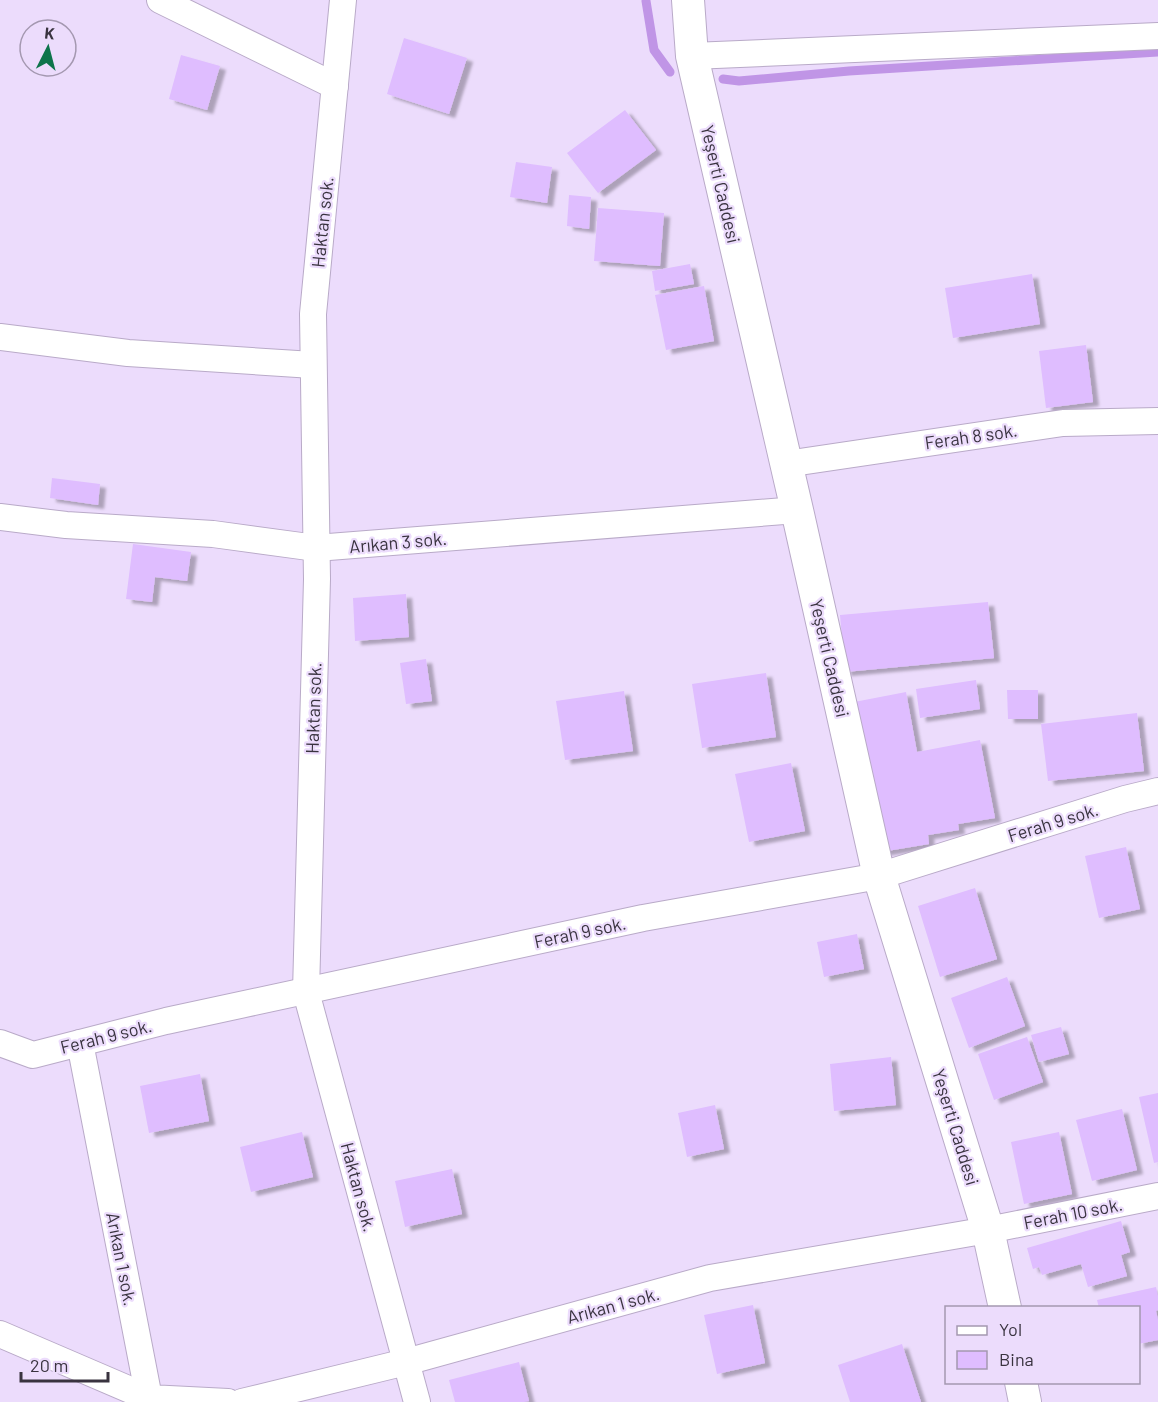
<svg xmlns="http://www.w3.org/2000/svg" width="1158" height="1402" viewBox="0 0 1158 1402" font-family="Barlow,sans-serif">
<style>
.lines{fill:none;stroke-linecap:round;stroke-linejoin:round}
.stream{stroke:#c095e6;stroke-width:9}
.building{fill:#dfbdff;filter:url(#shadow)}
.minor-casing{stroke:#b9aac8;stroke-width:28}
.tertiary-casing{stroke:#b9aac8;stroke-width:34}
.minor{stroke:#fff;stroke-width:26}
.tertiary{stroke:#fff;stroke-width:32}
.labels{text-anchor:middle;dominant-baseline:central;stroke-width:4.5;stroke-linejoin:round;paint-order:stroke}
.street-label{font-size:18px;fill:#39333f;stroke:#ecdcfc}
</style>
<defs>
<filter id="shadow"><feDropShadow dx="6" dy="4" stdDeviation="1.5" flood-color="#0004"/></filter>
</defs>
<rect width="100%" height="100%" fill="#ecdcfc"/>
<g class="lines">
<g class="stream">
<polyline points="646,1 654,50 670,72"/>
<polyline points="723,79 739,81 849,71 1158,52"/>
</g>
</g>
<g class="building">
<polygon points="404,38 467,58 449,114 387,94"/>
<polygon points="181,55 220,66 207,110 169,99"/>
<polygon points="625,110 656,150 598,193 567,153"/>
<polygon points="516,162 552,167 547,203 510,197"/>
<polygon points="569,195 591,197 589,229 567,226"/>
<polygon points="598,208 664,213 660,266 594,261"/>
<polygon points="690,264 694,284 655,291 652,271"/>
<polygon points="1032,274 1040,324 953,338 945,288"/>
<polygon points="704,286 714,341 666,350 655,295"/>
<polygon points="1086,345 1093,402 1046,408 1039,351"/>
<polygon points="52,478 100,484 98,505 50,498"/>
<polygon points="133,544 191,552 187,581 155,577 152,602 126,599"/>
<polygon points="406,594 409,637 355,641 353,598"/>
<polygon points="988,602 994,658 845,672 840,615"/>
<polygon points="426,659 432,701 406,704 400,663"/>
<polygon points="766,673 776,737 702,748 692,684"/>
<polygon points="976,680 980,709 920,718 916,689"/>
<polygon points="1007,690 1038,690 1038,719 1008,719"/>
<polygon points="624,691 633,751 565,760 556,701"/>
<polygon points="906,692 917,752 980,740 995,818 958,824 959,830 928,835 929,844 881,852 849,703"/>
<polygon points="1137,713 1144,771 1048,781 1041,724"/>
<polygon points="791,763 805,831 749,842 735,774"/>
<polygon points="1126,847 1140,909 1099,918 1085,856"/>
<polygon points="975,888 997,959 940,977 918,906"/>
<polygon points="857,934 864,969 824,977 817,942"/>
<polygon points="1007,977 1025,1026 969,1048 951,998"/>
<polygon points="1061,1027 1069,1054 1039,1062 1031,1035"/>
<polygon points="1027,1037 1043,1082 994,1100 978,1054"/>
<polygon points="891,1057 896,1105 834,1111 830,1064"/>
<polygon points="200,1074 209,1121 149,1133 140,1086"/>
<polygon points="1158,1093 1158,1162 1154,1163 1139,1097"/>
<polygon points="715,1105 724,1149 687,1157 678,1113"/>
<polygon points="1122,1109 1137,1170 1092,1181 1076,1120"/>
<polygon points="302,1132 313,1177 251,1192 240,1147"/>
<polygon points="1059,1132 1072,1194 1024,1204 1011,1142"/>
<polygon points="452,1169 462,1214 405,1227 395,1181"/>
<polygon points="1121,1221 1130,1252 1121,1255 1127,1276 1088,1287 1081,1264 1042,1275 1039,1267 1033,1269 1027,1248"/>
<polygon points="1156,1287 1158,1296 1158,1310 1156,1311 1158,1320 1158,1340 1138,1344 1138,1308 1099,1308 1097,1300"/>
<polygon points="753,1305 765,1363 717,1374 704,1315"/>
<polygon points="902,1344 921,1402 850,1402 838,1365"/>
<polygon points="519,1362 529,1401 524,1402 455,1402 449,1380"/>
</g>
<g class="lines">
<defs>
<g id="minor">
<polyline points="160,0 335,86"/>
<polyline points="343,0 313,314 317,579 306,992 417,1402"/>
<polyline points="692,56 1158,36"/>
<polyline points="0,337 128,353 313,365"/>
<polyline points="786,464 1063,423 1158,421"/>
<polyline points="0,517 66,525 213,534 316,548 797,510"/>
<polyline points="0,1043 33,1055 166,1021 643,918 879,876 1125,799 1158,791"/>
<polyline points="80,1043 149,1398 228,1402"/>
<polyline points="0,1334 149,1398"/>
<polyline points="242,1402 406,1362 710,1278 988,1230 1158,1196"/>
</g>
<g id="tertiary">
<polyline points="688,0 692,56 797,510 879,876 988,1230 1005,1308"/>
<polyline points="1021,1382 1025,1402"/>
</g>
</defs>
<use href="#minor" class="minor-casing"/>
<use href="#tertiary" class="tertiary-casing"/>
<use href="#minor" class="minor"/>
<use href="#tertiary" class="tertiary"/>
</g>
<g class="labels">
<g class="street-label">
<text transform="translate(721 184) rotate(77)">Yeşerti Caddesi</text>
<text transform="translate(322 222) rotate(-84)">Haktan sok.</text>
<text transform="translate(971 436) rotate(-8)">Ferah 8 sok.</text>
<text transform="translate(398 542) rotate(-5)">Arıkan 3 sok.</text>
<text transform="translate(830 658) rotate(77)">Yeşerti Caddesi</text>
<text transform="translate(313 708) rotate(-88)">Haktan sok.</text>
<text transform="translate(1053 822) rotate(-17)">Ferah 9 sok.</text>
<text transform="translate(580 932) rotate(-12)">Ferah 9 sok.</text>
<text transform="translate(106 1036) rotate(-14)">Ferah 9 sok.</text>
<text transform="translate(956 1127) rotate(73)">Yeşerti Caddesi</text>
<text transform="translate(359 1187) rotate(75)">Haktan sok.</text>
<text transform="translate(1073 1213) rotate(-11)">Ferah 10 sok.</text>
<text transform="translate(122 1259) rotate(79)">Arıkan 1 sok.</text>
<text transform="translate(613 1305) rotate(-15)">Arıkan 1 sok.</text>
</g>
</g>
<rect x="945" y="1306" width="195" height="78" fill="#ecdcfc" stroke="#a498b0" stroke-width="1.5"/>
<rect x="957" y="1326" width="30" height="9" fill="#ffffff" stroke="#a498b0" stroke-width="1.5"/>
<text x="999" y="1336" font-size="18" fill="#39333f">Yol</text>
<rect x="957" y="1351" width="30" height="18" fill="#dfbdff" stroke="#a498b0" stroke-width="1.5"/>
<text x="999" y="1366" font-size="18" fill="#39333f">Bina</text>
<g transform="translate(48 48) rotate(6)"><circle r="28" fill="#ecdcfc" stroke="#a498b0" stroke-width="1.5"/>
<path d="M0-4.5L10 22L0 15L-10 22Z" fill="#0e744b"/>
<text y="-9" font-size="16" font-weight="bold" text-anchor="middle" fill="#39333f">K</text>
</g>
<path d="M21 1372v9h87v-9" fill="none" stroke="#39333f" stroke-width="3"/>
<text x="30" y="1372" font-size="18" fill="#39333f" stroke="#ecdcfc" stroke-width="4.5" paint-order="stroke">20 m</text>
</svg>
